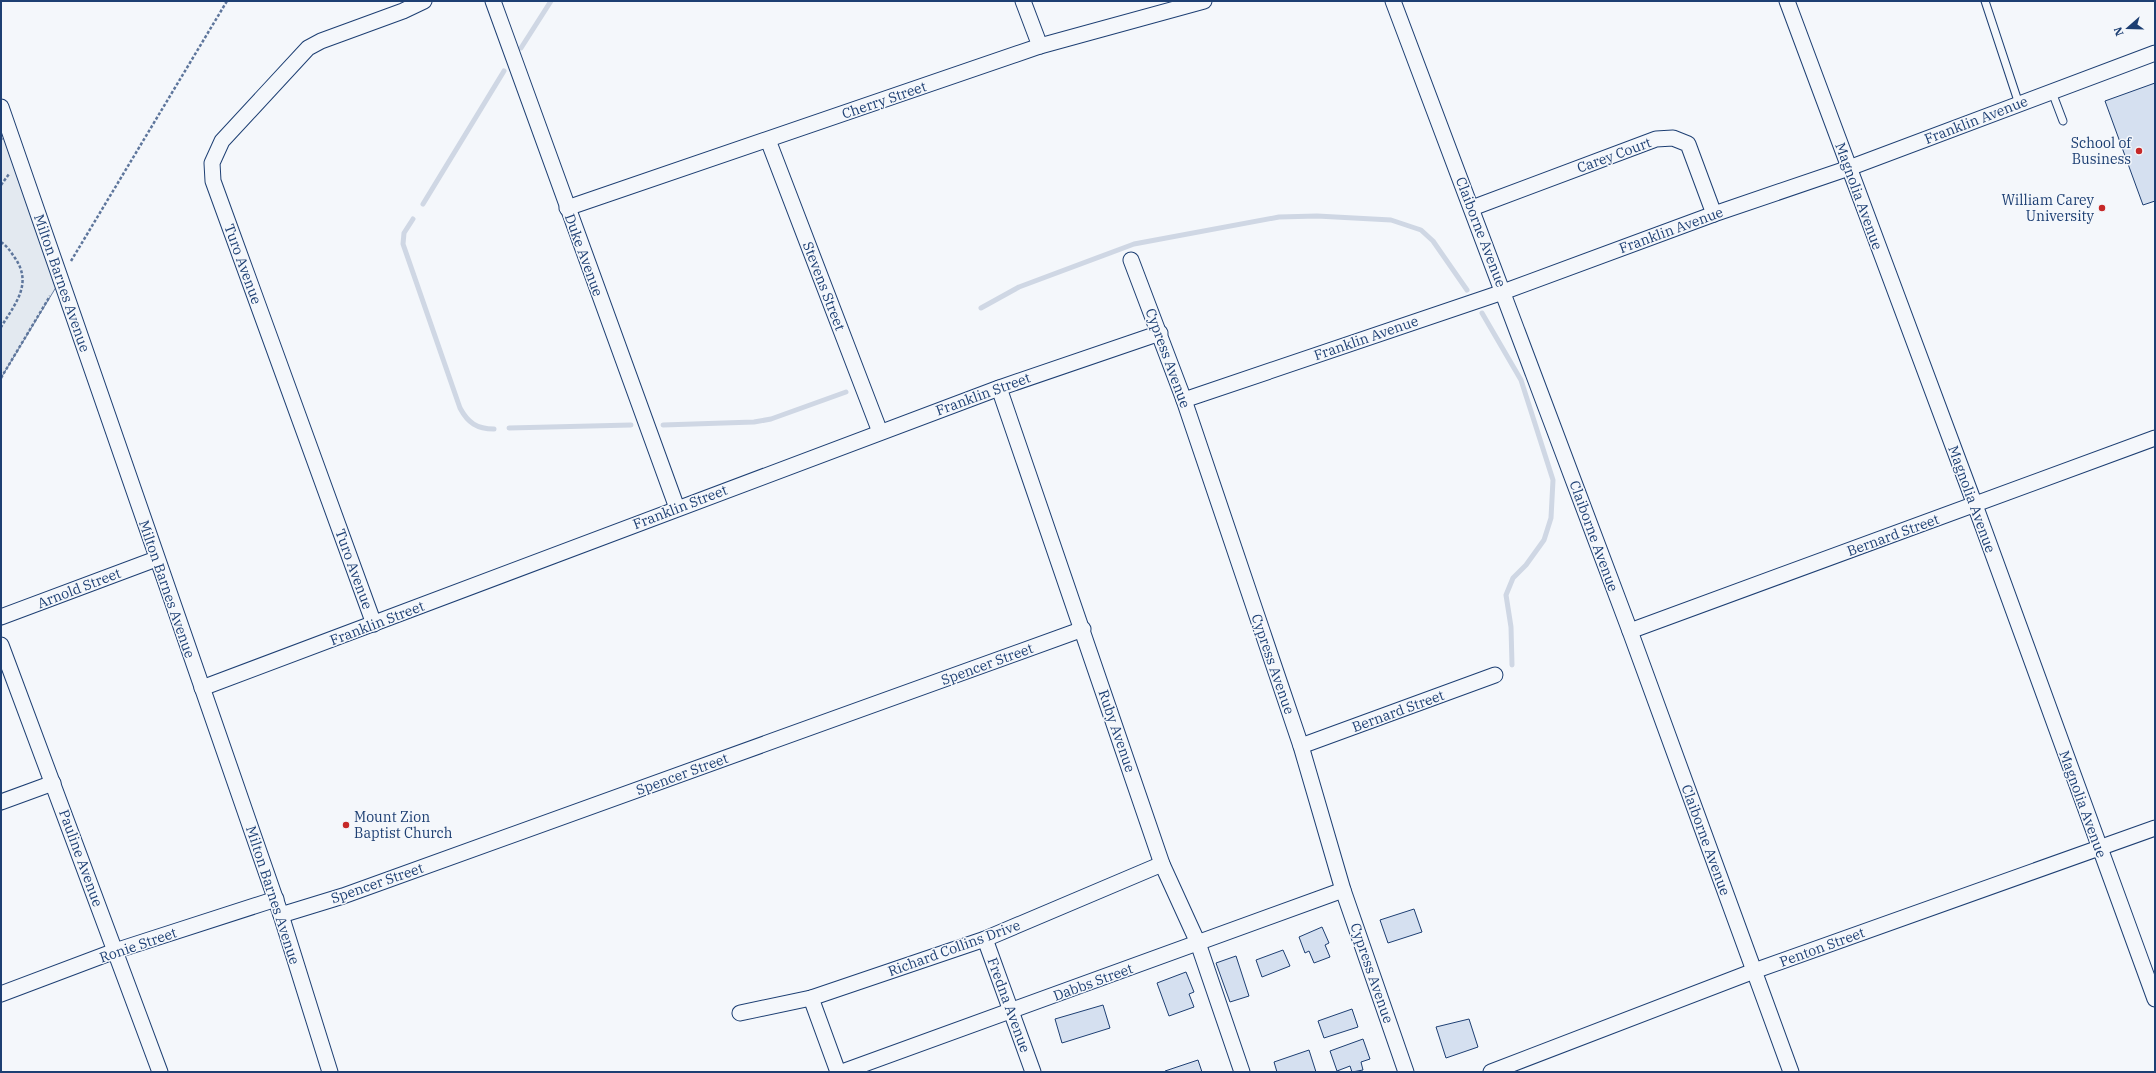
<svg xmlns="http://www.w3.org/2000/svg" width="2156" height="1073" viewBox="0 0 2156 1073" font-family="'IBM Plex Serif',serif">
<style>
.green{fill:#e3e9f0;stroke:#687fa3}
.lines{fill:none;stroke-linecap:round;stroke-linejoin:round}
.stream{stroke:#cfd7e4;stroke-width:5}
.building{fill:#d5e0f0;stroke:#1d3f73}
.lane-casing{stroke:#1d3f73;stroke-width:9}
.street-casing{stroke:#1d3f73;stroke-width:17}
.path{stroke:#5e769c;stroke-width:2.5;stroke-dasharray:3 2;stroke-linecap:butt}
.lane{stroke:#f4f7fb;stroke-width:7}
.street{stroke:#f4f7fb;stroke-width:15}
.poi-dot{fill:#c62828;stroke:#f4f7fb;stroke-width:1.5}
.labels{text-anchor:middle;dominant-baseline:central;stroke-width:3;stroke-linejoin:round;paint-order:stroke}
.street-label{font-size:14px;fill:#1d3f73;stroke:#f4f7fb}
.poi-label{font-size:14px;fill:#1d3f73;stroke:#f4f7fb;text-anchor:end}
</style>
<rect width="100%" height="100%" fill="#f4f7fb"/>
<polygon class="green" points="9,130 61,279 1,378 1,141"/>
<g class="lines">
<g class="stream">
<polyline points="521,48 551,1"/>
<polyline points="423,204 504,71"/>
<path d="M413,219L404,233L403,244L460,408C468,423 477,429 494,429"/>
<polyline points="981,308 1019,287 1134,244 1279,217 1317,216 1391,220 1421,230 1433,241 1467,290"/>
<polyline points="1482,313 1521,380 1553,480 1551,518 1544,540 1526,565 1513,578 1506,595 1511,627 1512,665"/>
<polyline points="663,425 754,422 771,419 846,392"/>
<polyline points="509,428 631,425"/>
</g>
</g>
<g class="building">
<polygon points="2155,83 2155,201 2143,205 2105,101"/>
<polygon points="1414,909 1422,932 1388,943 1380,920"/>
<polygon points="1322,927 1329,943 1325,945 1330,957 1314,963 1309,951 1305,953 1299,937"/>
<polygon points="1283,950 1290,966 1262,977 1256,960"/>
<polygon points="1236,956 1249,996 1230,1002 1216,963"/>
<polygon points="1186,972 1194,992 1189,994 1194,1007 1169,1016 1157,983"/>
<polygon points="1103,1005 1110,1028 1062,1043 1055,1019"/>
<polygon points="1352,1009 1358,1027 1324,1038 1318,1021"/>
<polygon points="1469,1019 1478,1047 1446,1058 1436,1027"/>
<polygon points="1363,1039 1370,1059 1361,1062 1363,1070 1352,1072 1350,1066 1337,1071 1330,1051"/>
<polygon points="1309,1050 1316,1072 1277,1072 1274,1062"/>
<polygon points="1198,1060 1202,1072 1166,1072 1165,1071"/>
</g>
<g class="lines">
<defs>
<g id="lane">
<polyline points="1985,1 2019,104"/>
<polyline points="2052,92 2063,121"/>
</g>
<g id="street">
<polyline points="493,1 677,508"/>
<polyline points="1023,1 1040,46"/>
<polyline points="1393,1 1630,631 1791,1072"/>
<polyline points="1787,1 1975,505 2155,999"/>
<polyline points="1,107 281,915 330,1072"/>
<polyline points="768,140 880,432"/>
<polyline points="567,208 1040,46 1204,1"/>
<polyline points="1472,208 1656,139 1673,138 1688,144 1714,214"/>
<polyline points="1131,260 1184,400 1301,746 1343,890 1406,1072"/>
<polyline points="999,388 1162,864 1198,943 1242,1072"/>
<polyline points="1184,400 1503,292 1714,214 1849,168 2155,53"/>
<polyline points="1,617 156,559"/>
<polyline points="374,624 213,181 212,163 222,141 308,48 321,41 403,11 424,1"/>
<polyline points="1630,631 2155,438"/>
<polyline points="1,645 160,1072"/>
<polyline points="202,688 999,388 1160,333"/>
<polyline points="1301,746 1495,675"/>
<polyline points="1,802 53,783"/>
<polyline points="281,915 343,896 1083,629"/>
<polyline points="985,939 1033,1072"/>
<polyline points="1,994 115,951 276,899"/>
<polyline points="811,998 838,1072"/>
<polyline points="740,1013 811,998 985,939 1162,864"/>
<polyline points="842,1072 1343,890"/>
<polyline points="1491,1072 1754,971 2155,828"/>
</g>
</defs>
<use href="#lane" class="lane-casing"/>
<use href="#street" class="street-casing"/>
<g class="path">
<polyline points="1,185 9,174"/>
<path d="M1,242C7,246 11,252 15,258C33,284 15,304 1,327"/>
<polyline points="71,261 227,1"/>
<polyline points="1,378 50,296"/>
</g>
<use href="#lane" class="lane"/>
<use href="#street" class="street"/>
</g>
<g class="poi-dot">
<circle cx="2139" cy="151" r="4"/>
<circle cx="2102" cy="208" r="4"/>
<circle cx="346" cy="825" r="4"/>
</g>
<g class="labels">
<g class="street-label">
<text transform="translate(884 100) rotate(-19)">Cherry Street</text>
<text transform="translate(1976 120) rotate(-21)">Franklin Avenue</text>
<text transform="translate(1614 155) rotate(-20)">Carey Court</text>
<text transform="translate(1859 196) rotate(70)">Magnolia Avenue</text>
<text transform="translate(1671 230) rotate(-20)">Franklin Avenue</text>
<text transform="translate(1481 232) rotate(69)">Claiborne Avenue</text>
<text transform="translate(584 255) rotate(70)">Duke Avenue</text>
<text transform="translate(243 264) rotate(70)">Turo Avenue</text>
<text transform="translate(62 283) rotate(71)">Milton Barnes Avenue</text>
<text transform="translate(824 286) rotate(69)">Stevens Street</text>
<text transform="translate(1366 338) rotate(-19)">Franklin Avenue</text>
<text transform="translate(1168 358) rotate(70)">Cypress Avenue</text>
<text transform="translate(983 394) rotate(-20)">Franklin Street</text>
<text transform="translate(1972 499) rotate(70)">Magnolia Avenue</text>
<text transform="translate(680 507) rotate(-21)">Franklin Street</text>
<text transform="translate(1893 535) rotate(-20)">Bernard Street</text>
<text transform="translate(1594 536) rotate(70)">Claiborne Avenue</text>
<text transform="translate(354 569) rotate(70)">Turo Avenue</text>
<text transform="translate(79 588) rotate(-21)">Arnold Street</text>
<text transform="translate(167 589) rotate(71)">Milton Barnes Avenue</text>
<text transform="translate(377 623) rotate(-21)">Franklin Street</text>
<text transform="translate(987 664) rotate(-20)">Spencer Street</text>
<text transform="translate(1273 664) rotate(71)">Cypress Avenue</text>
<text transform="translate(1398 711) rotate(-20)">Bernard Street</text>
<text transform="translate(1117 731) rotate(71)">Ruby Avenue</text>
<text transform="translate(682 774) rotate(-20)">Spencer Street</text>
<text transform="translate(2083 804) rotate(70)">Magnolia Avenue</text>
<text transform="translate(1706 840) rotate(70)">Claiborne Avenue</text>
<text transform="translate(81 858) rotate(70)">Pauline Avenue</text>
<text transform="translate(377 883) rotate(-19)">Spencer Street</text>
<text transform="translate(273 895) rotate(72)">Milton Barnes Avenue</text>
<text transform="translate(138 945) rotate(-19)">Ronie Street</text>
<text transform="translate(1822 947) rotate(-20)">Penton Street</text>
<text transform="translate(954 948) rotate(-20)">Richard Collins Drive</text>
<text transform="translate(1372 973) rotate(71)">Cypress Avenue</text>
<text transform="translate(1093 982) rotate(-20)">Dabbs Street</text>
<text transform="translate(1009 1005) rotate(70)">Fredna Avenue</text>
</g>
<g class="poi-label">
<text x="2131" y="143">School of<tspan x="2131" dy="16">Business</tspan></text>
<text x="2094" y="200">William Carey<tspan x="2094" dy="16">University</tspan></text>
<text x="354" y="817" text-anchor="start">Mount Zion<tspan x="354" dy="16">Baptist Church</tspan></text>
</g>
</g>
<rect width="2156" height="1073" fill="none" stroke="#1d3f73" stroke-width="4"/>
<g transform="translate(2128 28) rotate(250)" stroke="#f4f7fb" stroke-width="3" paint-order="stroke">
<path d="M0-3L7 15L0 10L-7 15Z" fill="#1d3f73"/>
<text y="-6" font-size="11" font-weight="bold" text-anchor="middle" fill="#1d3f73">N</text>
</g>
</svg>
